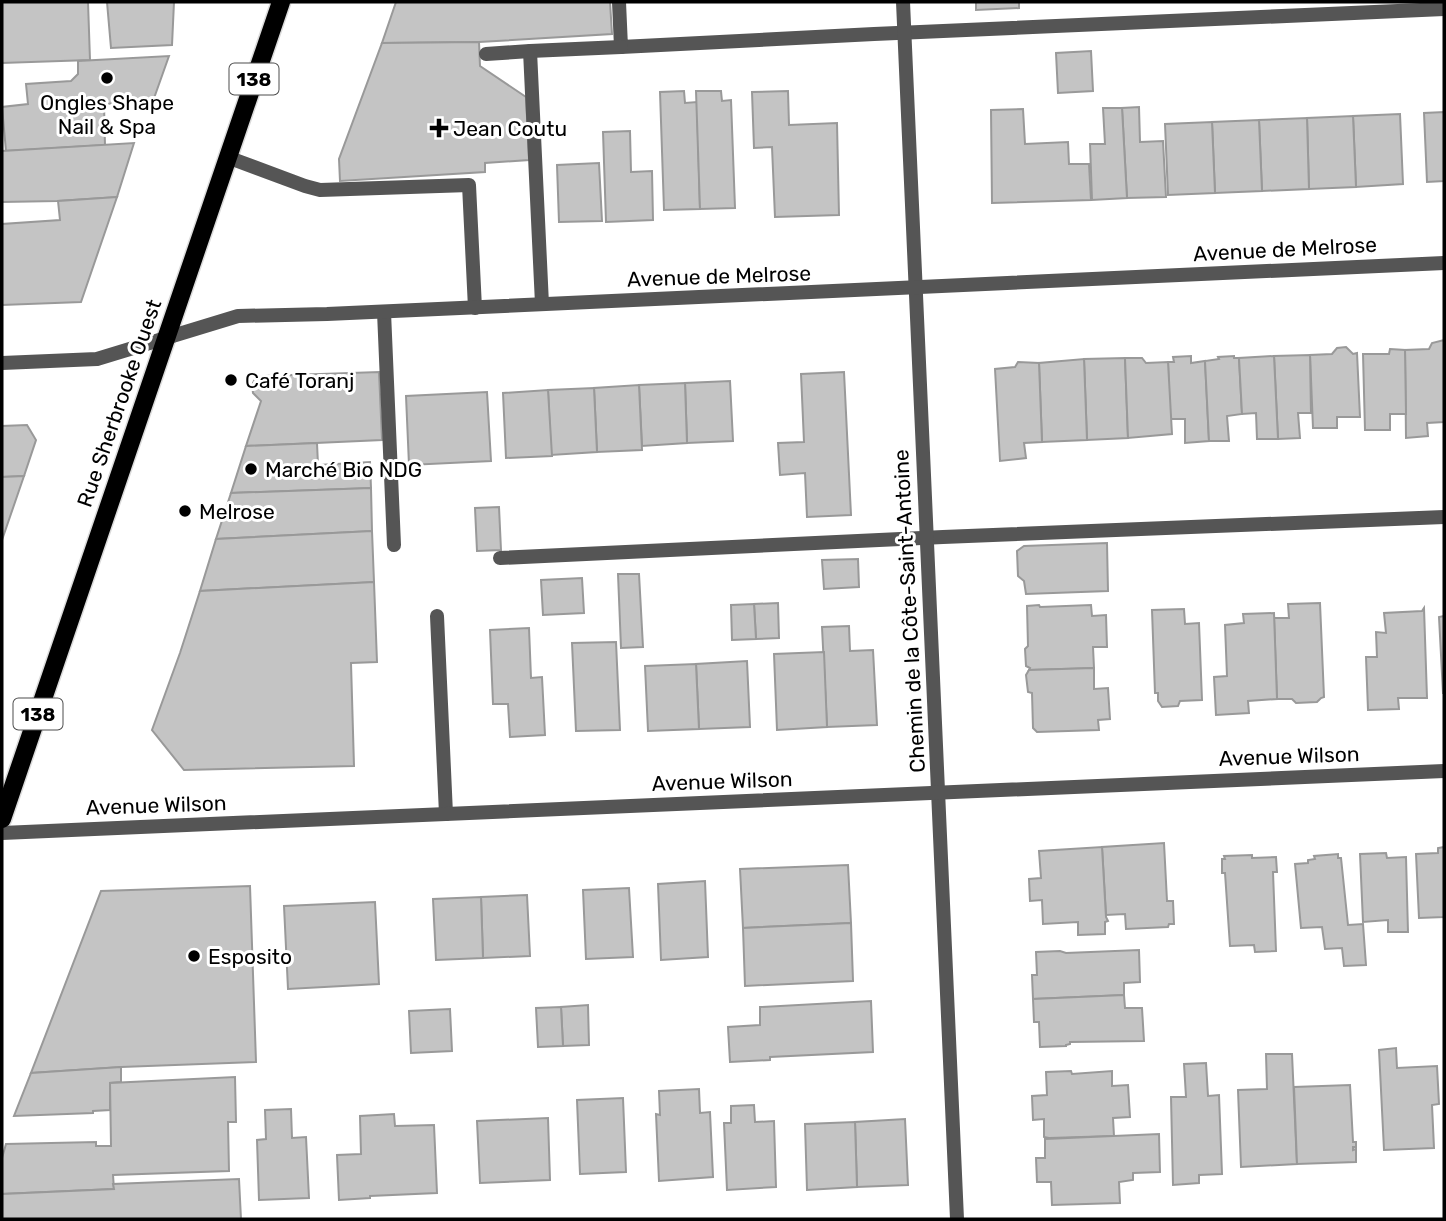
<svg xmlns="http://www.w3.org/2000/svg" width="1446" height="1221" viewBox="0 0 1446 1221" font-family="Rubik,sans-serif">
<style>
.building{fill:#c4c4c4;stroke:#999;stroke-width:2}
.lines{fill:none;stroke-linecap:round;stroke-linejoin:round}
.primary-casing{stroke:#dbdbdb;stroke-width:21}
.service{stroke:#555;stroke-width:14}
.minor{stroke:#555;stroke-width:14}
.primary{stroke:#000;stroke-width:18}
.poi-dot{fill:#000;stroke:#fff;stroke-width:2.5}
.labels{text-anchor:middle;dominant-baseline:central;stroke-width:6;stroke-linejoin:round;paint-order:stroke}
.shield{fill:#fff;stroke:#4c4c4c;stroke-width:2}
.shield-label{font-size:19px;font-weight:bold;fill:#000}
.poi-label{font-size:21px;fill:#000;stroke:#fff;text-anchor:start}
.street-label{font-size:21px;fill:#000;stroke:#fff}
</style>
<rect width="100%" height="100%" fill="#fff"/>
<g class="building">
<polygon points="2,2 88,2 90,60 2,63"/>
<polygon points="107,2 174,2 172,45 111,48"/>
<polygon points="396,2 610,2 612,34 479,42 382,43"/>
<polygon points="976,2 1019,2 1019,8 976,10"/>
<polygon points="479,42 480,66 526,97 529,160 485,163 485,172 340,181 339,159 382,43"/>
<polygon points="1091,51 1093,91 1058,93 1056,53"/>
<polygon points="169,56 153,101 104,104 105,145 6,151 2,107 28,104 26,84 71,81 78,74 78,61"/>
<polygon points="684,91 685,103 697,102 700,209 664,210 660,92"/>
<polygon points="696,91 721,91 722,101 731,100 735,208 700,209"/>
<polygon points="788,91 789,125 837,123 839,215 775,217 772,147 754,148 752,92"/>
<polygon points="1139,107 1140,142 1163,141 1166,197 1127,198 1122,108"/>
<polygon points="1103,108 1122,108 1127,198 1092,200 1090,144 1105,144"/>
<polygon points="1023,109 1025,144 1068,142 1069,164 1089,164 1091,200 992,203 991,110"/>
<polygon points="1444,112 1444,181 1427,182 1424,113"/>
<polygon points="1400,114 1403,184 1356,187 1353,116"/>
<polygon points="1353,116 1356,187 1309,189 1307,118"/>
<polygon points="1307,118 1309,189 1262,191 1259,120"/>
<polygon points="1259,120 1262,191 1215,193 1212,122"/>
<polygon points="1212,122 1215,193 1168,195 1165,124"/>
<polygon points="630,131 631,172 652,171 653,220 606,222 603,132"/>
<polygon points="134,143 117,197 58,201 2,202 2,151"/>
<polygon points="599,163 602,221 559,222 557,165"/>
<polygon points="117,197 81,302 2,305 2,224 60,220 58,201"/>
<polygon points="1444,340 1444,422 1427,423 1428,436 1406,438 1405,350 1429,349 1432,343"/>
<polygon points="1346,347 1353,354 1357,353 1360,417 1337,417 1337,428 1313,428 1310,355 1332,354 1337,348"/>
<polygon points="1390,349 1405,350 1406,414 1390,414 1390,430 1365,430 1363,354 1389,354"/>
<polygon points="1310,355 1311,413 1298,413 1300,438 1278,439 1274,356"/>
<polygon points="1191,356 1191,363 1205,361 1209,441 1185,443 1185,419 1170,419 1168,362 1174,362 1173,357"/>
<polygon points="1234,356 1234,358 1239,358 1242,414 1227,416 1229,441 1209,441 1205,361 1219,359 1218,357"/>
<polygon points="1274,356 1278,439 1257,439 1256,413 1242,414 1239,358"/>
<polygon points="1125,358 1128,438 1087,440 1084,359"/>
<polygon points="1125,358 1142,358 1146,363 1168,362 1172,434 1128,438"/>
<polygon points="1084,359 1087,440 1042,442 1039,363"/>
<polygon points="1018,362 1039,363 1042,442 1024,443 1026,458 1000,461 995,369 1015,367"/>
<polygon points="379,372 382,440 246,446 261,401 253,393 252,385 255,379 261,376"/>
<polygon points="844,372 851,515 807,517 805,473 780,475 778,443 804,442 801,374"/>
<polygon points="730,381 733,441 687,443 685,383"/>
<polygon points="685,383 687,443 642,446 639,385"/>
<polygon points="639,385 642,450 597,452 594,388"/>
<polygon points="594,388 597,452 551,455 548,390"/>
<polygon points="548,390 552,456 506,458 503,393"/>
<polygon points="487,392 491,461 409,465 406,396"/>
<polygon points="27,425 36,440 24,476 2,477 2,426"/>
<polygon points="317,443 318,465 370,462 371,488 231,493 246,446"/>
<polygon points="24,476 2,540 2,477"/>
<polygon points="371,488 372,531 216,539 231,493"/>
<polygon points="499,507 501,550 477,551 475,508"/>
<polygon points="372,531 374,582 200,591 216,539"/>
<polygon points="1107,543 1108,591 1026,594 1024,581 1018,576 1017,551 1024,546"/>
<polygon points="858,559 859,587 824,589 822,560"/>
<polygon points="618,574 639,574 643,647 621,648"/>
<polygon points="582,578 584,613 543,615 541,580"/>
<polygon points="374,582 377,662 351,663 354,766 184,770 152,730 180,653 200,591"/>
<polygon points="778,603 779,638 756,639 754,604"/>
<polygon points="1320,603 1324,697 1321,698 1317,702 1296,703 1292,699 1277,699 1274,618 1289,618 1288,604"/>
<polygon points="754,604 756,639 732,640 731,605"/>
<polygon points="1039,605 1040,607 1091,605 1092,616 1106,615 1107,647 1093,647 1094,668 1029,670 1030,668 1026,666 1025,649 1028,646 1027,606"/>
<polygon points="1424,608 1427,698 1398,698 1399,709 1368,710 1366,657 1377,657 1376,632 1386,633 1384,613 1422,611"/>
<polygon points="1184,609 1185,624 1199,623 1202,700 1180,701 1178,706 1162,707 1158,701 1158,693 1155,693 1152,610"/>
<polygon points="1274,613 1277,699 1248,701 1249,713 1216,715 1214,677 1227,676 1225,625 1244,623 1243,614"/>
<polygon points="1444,616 1444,693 1443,693 1439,617"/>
<polygon points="849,626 850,651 873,650 877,725 827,727 822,627"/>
<polygon points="529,628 531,678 542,677 545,735 510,737 508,704 493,704 490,630"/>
<polygon points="616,642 620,730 576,731 572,643"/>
<polygon points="824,652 827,727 777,730 774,654"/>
<polygon points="747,661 750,727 699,729 696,664"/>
<polygon points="696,664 699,729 648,731 645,666"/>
<polygon points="1094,668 1094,689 1108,688 1110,719 1098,720 1099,730 1037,732 1033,728 1032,693 1028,692 1026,675 1029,670"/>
<polygon points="1164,843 1167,901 1173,901 1174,924 1169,924 1168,927 1126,929 1125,914 1106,915 1102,847"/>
<polygon points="1102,847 1106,917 1108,921 1105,922 1105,934 1078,935 1078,922 1043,924 1042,900 1030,901 1029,879 1041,878 1039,851"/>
<polygon points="1444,847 1444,917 1419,918 1416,854 1438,853 1438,848"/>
<polygon points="1386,853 1387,858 1406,857 1408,932 1388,932 1388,920 1363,922 1360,854"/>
<polygon points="1338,854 1338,858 1341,858 1348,925 1363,924 1366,965 1344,966 1342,948 1325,949 1322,927 1301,928 1295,864 1308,863 1308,860 1315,859 1314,856"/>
<polygon points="1252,855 1252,858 1276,857 1277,872 1273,872 1276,951 1255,952 1254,945 1230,946 1225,873 1222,873 1222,859 1225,859 1224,856"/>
<polygon points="848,865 851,923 743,928 740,869"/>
<polygon points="705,881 708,957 661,960 658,884"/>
<polygon points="250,886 256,1062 121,1067 31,1073 101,891"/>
<polygon points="629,888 633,957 586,959 583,890"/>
<polygon points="527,895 530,956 483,958 481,897"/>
<polygon points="481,897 483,958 436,960 433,899"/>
<polygon points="375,902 379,984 288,989 284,906"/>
<polygon points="851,923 853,981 745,986 743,928"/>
<polygon points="1139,950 1140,982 1124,983 1124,995 1033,999 1032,975 1037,975 1036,952 1060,951 1066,953"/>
<polygon points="1124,995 1125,1008 1142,1008 1144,1041 1070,1042 1070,1044 1066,1045 1066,1046 1040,1047 1039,1022 1034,1022 1033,999"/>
<polygon points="871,1001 873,1052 770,1057 770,1060 730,1062 728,1027 760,1025 760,1007"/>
<polygon points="588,1005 589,1045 563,1046 561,1007"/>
<polygon points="561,1007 563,1046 538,1047 536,1008"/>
<polygon points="450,1009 452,1051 411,1053 409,1011"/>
<polygon points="1396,1048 1397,1068 1437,1066 1439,1104 1432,1105 1434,1148 1384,1150 1379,1050"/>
<polygon points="1266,1054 1292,1054 1297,1164 1241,1167 1238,1090 1267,1089"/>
<polygon points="1206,1063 1208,1096 1219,1095 1222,1174 1199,1175 1199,1183 1173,1185 1171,1097 1186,1097 1184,1064"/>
<polygon points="121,1067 121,1082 110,1083 110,1110 93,1111 93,1113 14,1116 31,1073"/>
<polygon points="1071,1071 1072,1074 1112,1071 1112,1086 1128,1085 1130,1117 1113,1118 1114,1136 1049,1138 1044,1137 1044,1119 1033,1120 1032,1096 1047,1095 1046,1072"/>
<polygon points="235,1077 236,1122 228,1122 229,1171 113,1175 114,1189 2,1194 2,1158 6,1144 96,1142 96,1146 111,1146 110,1083"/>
<polygon points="1350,1085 1353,1142 1356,1142 1356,1147 1353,1147 1353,1150 1356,1149 1356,1162 1297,1164 1294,1087"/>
<polygon points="699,1089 700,1113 710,1112 713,1177 659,1181 656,1114 660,1115 659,1091"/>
<polygon points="623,1098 626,1172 580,1174 577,1100"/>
<polygon points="754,1105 755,1122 774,1121 776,1187 727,1190 724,1123 731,1123 731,1106"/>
<polygon points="291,1109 292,1138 306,1137 309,1198 259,1200 257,1140 266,1139 265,1110"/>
<polygon points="394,1114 395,1126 434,1125 437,1193 370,1196 370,1198 339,1200 337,1155 361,1154 360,1116"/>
<polygon points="548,1118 550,1180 480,1183 477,1121"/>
<polygon points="905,1119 908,1185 857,1187 855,1122"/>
<polygon points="855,1122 857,1187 807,1190 805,1124"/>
<polygon points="1159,1134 1160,1172 1133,1173 1133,1180 1119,1182 1120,1203 1052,1205 1051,1182 1037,1182 1036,1158 1045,1158 1045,1139"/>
<polygon points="239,1179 241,1219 2,1219 2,1194 114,1189 113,1184"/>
</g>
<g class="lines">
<defs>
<polyline id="primary" points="2,819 281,2"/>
</defs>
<use href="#primary" class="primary-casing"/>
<g class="service">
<polyline points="619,2 621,47 874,34 1444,9"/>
<polyline points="530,51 621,47"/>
<polyline points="486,54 530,51 542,304"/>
<polyline points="227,157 305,186 320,190 469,185 475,308"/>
<polyline points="384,312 394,545"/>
<polyline points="500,558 943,537 1444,517"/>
<polyline points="437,616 446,814"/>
</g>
<g class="minor">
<polyline points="903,2 957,1219"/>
<polyline points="2,363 97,359 238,316 327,314 1444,263"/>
<polyline points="2,833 1444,771"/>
</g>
<use href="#primary" class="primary"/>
</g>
<g class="poi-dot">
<circle cx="107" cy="78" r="7"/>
<path d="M435.5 117.5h7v7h7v7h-7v7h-7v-7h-7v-7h7z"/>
<circle cx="231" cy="380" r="7"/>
<circle cx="251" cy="469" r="7"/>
<circle cx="185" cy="511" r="7"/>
<circle cx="194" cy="956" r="7"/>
</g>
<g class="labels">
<g class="shield">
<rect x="229.5" y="63.5" width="49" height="31" rx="5"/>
<rect x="13.5" y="698.5" width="49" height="31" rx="5"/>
</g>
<g class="shield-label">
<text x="254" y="79">138</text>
<text x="38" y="714">138</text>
</g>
<g class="poi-label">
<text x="107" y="102" text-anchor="middle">Ongles Shape<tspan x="107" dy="24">Nail &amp; Spa</tspan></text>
<text x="453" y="128">Jean Coutu</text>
<text x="245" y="380">Café Toranj</text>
<text x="265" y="469">Marché Bio NDG</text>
<text x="199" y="511">Melrose</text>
<text x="208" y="956">Esposito</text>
</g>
<g class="street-label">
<text transform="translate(1285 249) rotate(-3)">Avenue de Melrose</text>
<text transform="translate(719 276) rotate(-2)">Avenue de Melrose</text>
<text transform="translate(119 403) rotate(-71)">Rue Sherbrooke Ouest</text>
<text transform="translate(909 611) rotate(-93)">Chemin de la Côte-Saint-Antoine</text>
<text transform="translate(1289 756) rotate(-2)">Avenue Wilson</text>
<text transform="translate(722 781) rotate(-2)">Avenue Wilson</text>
<text transform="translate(156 805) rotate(-2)">Avenue Wilson</text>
</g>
</g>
<rect width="1446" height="1221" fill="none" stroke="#000000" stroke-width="7"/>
</svg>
